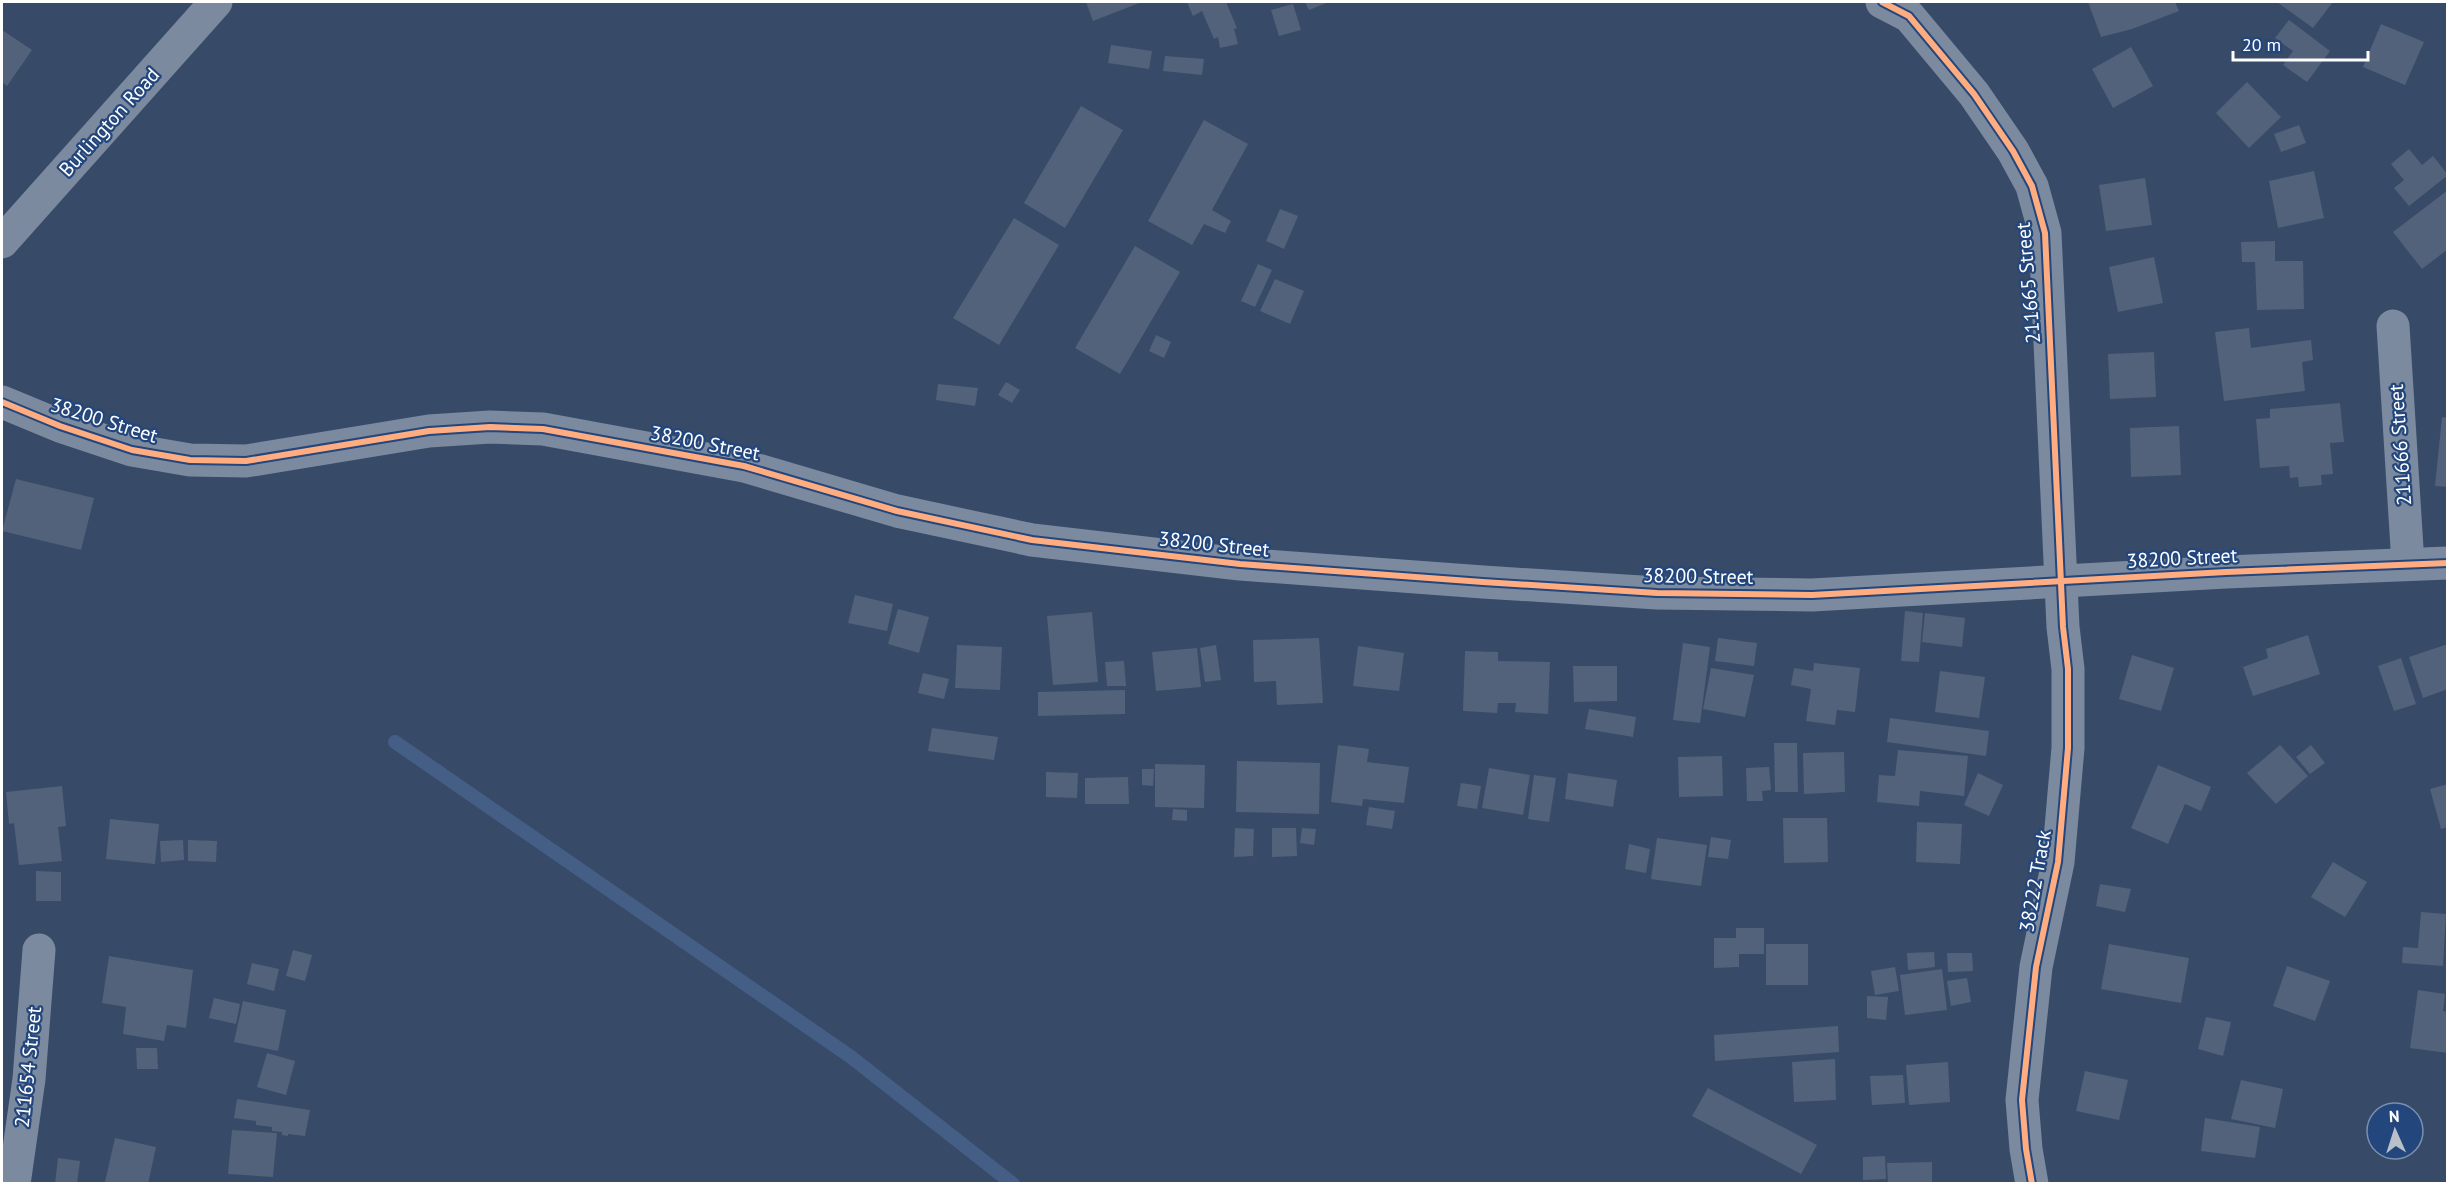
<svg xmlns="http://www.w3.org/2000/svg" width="2449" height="1185" viewBox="0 0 2449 1185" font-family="'PT Sans',sans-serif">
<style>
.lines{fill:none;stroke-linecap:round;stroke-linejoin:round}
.stream{stroke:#455e85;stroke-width:14}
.building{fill:#52627a}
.minor{stroke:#7b8a9f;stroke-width:33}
.cycleway-casing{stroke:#23467c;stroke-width:10}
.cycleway{stroke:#ffac80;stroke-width:6}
.labels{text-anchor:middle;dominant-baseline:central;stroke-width:4.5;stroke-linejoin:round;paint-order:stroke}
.street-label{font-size:20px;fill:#fff;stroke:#23467c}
</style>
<rect width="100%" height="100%" fill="#374a68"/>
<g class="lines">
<polyline class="stream" points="395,742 851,1057 1013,1184"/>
</g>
<g class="building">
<polygon points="1086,2 1142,2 1093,21"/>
<polygon points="1187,2 1226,2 1237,28 1234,29 1238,44 1220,48 1218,37 1214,39 1202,11 1193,16"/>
<polygon points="1305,2 1329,2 1309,10"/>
<polygon points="2088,2 2175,2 2179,11 2132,29 2101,37"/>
<polygon points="2277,2 2333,2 2313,28"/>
<polygon points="1293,4 1301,30 1279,36 1271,10"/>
<polygon points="2289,20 2330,51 2307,82 2283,65 2293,51 2275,38"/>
<polygon points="2381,24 2424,42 2405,85 2363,67"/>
<polygon points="2,30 32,50 7,86 2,82"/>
<polygon points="1111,45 1152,51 1149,69 1108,63"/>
<polygon points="2131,47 2153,86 2113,108 2092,69"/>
<polygon points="1165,56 1204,59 1202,75 1163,71"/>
<polygon points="2247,82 2281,117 2249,148 2216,113"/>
<polygon points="1081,106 1123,130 1065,228 1024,203"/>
<polygon points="1204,120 1248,144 1212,210 1231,221 1225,233 1204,224 1192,245 1148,221"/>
<polygon points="2299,125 2306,143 2281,152 2274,134"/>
<polygon points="2409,149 2422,165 2433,156 2448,175 2409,206 2394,188 2404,180 2391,164"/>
<polygon points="2314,171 2324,218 2278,228 2269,181"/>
<polygon points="2145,178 2152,225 2106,231 2099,185"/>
<polygon points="2448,190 2448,249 2422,269 2393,232"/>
<polygon points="1280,209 1298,216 1284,249 1266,241"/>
<polygon points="1014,218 1059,245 999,345 953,318"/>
<polygon points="2275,241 2275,261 2303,261 2304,309 2257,310 2255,262 2242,262 2241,242"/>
<polygon points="1135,246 1180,272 1120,374 1075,348"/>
<polygon points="2154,257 2163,303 2118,312 2109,267"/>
<polygon points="1258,264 1272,270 1255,307 1241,301"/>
<polygon points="1275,279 1304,291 1290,324 1260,311"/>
<polygon points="2249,328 2251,348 2311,340 2313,360 2302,362 2305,391 2224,401 2215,332"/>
<polygon points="1156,335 1171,342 1164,358 1149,351"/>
<polygon points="2154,352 2156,397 2110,399 2108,354"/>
<polygon points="1006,382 1020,390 1012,403 998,395"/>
<polygon points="938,384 978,388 975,406 936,400"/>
<polygon points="2340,403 2344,442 2330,443 2333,474 2321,475 2322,485 2299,487 2298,477 2290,478 2289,466 2260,468 2256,419 2270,418 2270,409"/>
<polygon points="2442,417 2448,418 2448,487 2435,486"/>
<polygon points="2179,426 2181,475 2131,477 2130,428"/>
<polygon points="16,479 94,498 81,550 2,531"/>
<polygon points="855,595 893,604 887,631 848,623"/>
<polygon points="898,609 929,617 919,653 888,644"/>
<polygon points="1905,611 1923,613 1919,662 1901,661"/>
<polygon points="1092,612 1098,682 1053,685 1047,616"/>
<polygon points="1925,613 1965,618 1962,647 1922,642"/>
<polygon points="2308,635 2320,674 2253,696 2243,667 2268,658 2266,649"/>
<polygon points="1319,638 1323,703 1277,705 1276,681 1254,682 1253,640"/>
<polygon points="1718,638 1757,643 1754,666 1715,661"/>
<polygon points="1683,643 1710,647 1700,723 1673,720"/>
<polygon points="2448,644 2448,689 2423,698 2409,657"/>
<polygon points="957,645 1002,647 1000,690 955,688"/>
<polygon points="1216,645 1221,680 1205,682 1200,648"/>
<polygon points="1358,646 1404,653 1399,691 1353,686"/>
<polygon points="1197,648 1201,687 1156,691 1152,652"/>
<polygon points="1465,651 1498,652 1498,661 1550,662 1548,714 1515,712 1516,703 1498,703 1497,713 1463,711"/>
<polygon points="2132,655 2174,668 2161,711 2119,699"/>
<polygon points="2401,658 2416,704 2394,711 2378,666"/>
<polygon points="1124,661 1126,686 1107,686 1105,662"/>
<polygon points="1814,663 1860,668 1855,712 1837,710 1835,725 1806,721 1811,689 1791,685 1794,668 1813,671"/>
<polygon points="1573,666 1617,666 1617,701 1574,702"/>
<polygon points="1711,668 1754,675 1745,717 1703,709"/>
<polygon points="1940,671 1985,677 1979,718 1935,712"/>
<polygon points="923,673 949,679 944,699 918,693"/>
<polygon points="1125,690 1125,714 1038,716 1038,692"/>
<polygon points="1589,709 1636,717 1633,737 1585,729"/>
<polygon points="1890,718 1989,731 1986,756 1887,742"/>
<polygon points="932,728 998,737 994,760 928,751"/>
<polygon points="1774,743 1797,743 1798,792 1775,792"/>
<polygon points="1338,745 1369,749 1367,762 1409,767 1404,803 1363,799 1362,806 1331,802"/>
<polygon points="2280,745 2308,776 2276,804 2247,773"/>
<polygon points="2311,745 2325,763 2310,774 2296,757"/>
<polygon points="1898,750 1968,756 1964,796 1920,791 1919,806 1877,802 1879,775 1895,776"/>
<polygon points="1844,752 1845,792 1804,794 1803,753"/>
<polygon points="1722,756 1723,796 1679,797 1678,757"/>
<polygon points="1237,761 1320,763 1319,814 1236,812"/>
<polygon points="1155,764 1205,765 1204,808 1155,807"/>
<polygon points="2158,765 2211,787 2201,811 2185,804 2168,844 2131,828"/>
<polygon points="1769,767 1771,790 1762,791 1763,801 1747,801 1746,768"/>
<polygon points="1489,768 1530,775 1523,815 1482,808"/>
<polygon points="1142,769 1154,769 1153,786 1142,785"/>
<polygon points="1046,772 1078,773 1077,798 1046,797"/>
<polygon points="1568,773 1617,780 1613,807 1565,799"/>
<polygon points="1978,773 2003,785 1989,816 1964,805"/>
<polygon points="1534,775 1556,778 1549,822 1528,819"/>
<polygon points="1128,777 1129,804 1085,804 1085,778"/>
<polygon points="1461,783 1481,786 1477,809 1457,806"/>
<polygon points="2448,784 2448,827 2441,829 2430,789"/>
<polygon points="62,786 66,826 58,827 62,861 19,865 14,823 9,824 6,792"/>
<polygon points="1369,807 1395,811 1392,829 1366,825"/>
<polygon points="1173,809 1187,810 1187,821 1172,820"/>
<polygon points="1783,818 1827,818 1828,862 1784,863"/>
<polygon points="110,819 159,824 155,864 106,859"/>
<polygon points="1917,822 1962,824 1960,864 1916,862"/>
<polygon points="1235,828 1254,829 1253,856 1234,857"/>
<polygon points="1272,828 1296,828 1297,856 1272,857"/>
<polygon points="1302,828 1316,829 1314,845 1300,843"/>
<polygon points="1711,837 1731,840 1728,859 1708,857"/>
<polygon points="1657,838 1707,845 1701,886 1651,879"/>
<polygon points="183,840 184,860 161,862 160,841"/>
<polygon points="188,840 217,841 216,862 188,861"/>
<polygon points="1629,844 1650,849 1646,873 1625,869"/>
<polygon points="2333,862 2367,882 2345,917 2311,897"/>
<polygon points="36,871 61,872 61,901 36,901"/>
<polygon points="2100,884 2131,889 2125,912 2096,906"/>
<polygon points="2421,912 2446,914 2443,966 2402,963 2403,947 2418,948"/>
<polygon points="1736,928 1764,928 1764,954 1739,954 1739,967 1714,968 1714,938 1736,938"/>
<rect x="1766" y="944" width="42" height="41"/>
<polygon points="2109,944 2189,958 2181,1003 2101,989"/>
<polygon points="293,950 312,955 305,981 286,976"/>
<polygon points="1934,952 1935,967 1908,970 1907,953"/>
<polygon points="1947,953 1972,953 1973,971 1948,972"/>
<polygon points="109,956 193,970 186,1028 167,1025 164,1041 123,1034 126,1007 102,1003"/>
<polygon points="252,963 279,969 274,991 247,984"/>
<polygon points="2287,966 2330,981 2315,1021 2273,1006"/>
<polygon points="1895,967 1899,991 1875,995 1871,971"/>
<polygon points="1942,969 1947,1010 1905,1015 1900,975"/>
<polygon points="1967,978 1971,1002 1951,1006 1947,981"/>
<polygon points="2418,990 2445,994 2443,1011 2448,1012 2448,1053 2410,1048"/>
<polygon points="1867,996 1888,997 1886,1020 1867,1018"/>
<polygon points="214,998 240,1004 236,1024 209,1018"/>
<polygon points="243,1001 286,1010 278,1051 234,1042"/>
<polygon points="2206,1017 2231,1022 2223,1056 2198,1049"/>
<polygon points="1838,1026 1839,1052 1715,1061 1714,1035"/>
<polygon points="136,1048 157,1048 158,1069 137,1069"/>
<polygon points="267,1053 295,1061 286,1095 257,1087"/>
<polygon points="1835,1059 1836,1100 1794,1102 1792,1062"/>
<polygon points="1948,1062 1950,1102 1909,1105 1906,1065"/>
<polygon points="2085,1071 2128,1080 2119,1120 2076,1111"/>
<polygon points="1903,1075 1905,1103 1872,1105 1870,1076"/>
<polygon points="2241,1080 2283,1089 2275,1128 2231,1119"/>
<polygon points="1708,1088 1817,1145 1801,1174 1692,1116"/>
<polygon points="237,1099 310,1110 305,1136 288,1134 288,1136 282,1135 282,1132 272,1131 272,1127 256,1125 256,1121 234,1118"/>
<polygon points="2205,1118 2260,1127 2255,1158 2201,1151"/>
<polygon points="232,1130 277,1133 273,1177 228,1174"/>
<polygon points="115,1138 156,1147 148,1184 105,1182"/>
<polygon points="1885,1156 1886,1179 1863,1180 1863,1157"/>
<polygon points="58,1158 80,1161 77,1184 55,1184"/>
<polygon points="1932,1162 1932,1184 1888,1184 1887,1163"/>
</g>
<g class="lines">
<g class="minor">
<polyline points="1882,2 1909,16 1974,94 2013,151 2032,186 2045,233 2063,627 2068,669 2068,748 2058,862 2036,967 2022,1100 2026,1149 2032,1184"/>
<polyline points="2,242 216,2"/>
<polyline points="2393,326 2408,564"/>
<polyline points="2,402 60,426 132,450 190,460 246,461 429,431 490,427 543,429 744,466 897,511 1032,540 1240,564 1483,582 1657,593 1812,595 2226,572 2448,563"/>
<polyline points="14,1184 29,1079 39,950"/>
</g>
<defs>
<g id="cycleway">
<polyline points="1882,2 1909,16 1974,94 2013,151 2032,186 2045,233 2063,627 2068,669 2068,748 2058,862 2036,967 2022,1100 2026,1149 2032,1184"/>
<polyline points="2,402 60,426 132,450 190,460 246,461 429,431 490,427 543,429 744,466 897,511 1032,540 1240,564 1483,582 1657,593 1812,595 2226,572 2448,563"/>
</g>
</defs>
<use href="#cycleway" class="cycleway-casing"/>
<use href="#cycleway" class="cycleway"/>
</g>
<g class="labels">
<g class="street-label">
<text transform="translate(109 122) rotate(-48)">Burlington Road</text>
<text transform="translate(2028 283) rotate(-95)">211665 Street</text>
<text transform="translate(104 420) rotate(17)">38200 Street</text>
<text transform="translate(705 443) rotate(11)">38200 Street</text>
<text transform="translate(2400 445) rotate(-94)">211666 Street</text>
<text transform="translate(1214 544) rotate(6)">38200 Street</text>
<text transform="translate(2182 558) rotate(-3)">38200 Street</text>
<text transform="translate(1698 576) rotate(1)">38200 Street</text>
<text transform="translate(2035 881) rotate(-80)">38222 Track</text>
<text transform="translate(28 1067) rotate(-84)">211654 Street</text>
</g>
</g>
<rect width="2449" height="1185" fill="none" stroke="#ffffff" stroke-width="6"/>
<g transform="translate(2395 1131) rotate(357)"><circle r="28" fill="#23467c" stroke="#7b90b0" stroke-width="1.5"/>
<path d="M0-4.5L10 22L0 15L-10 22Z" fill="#b9c0ca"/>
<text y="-9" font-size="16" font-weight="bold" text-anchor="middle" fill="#ffffff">N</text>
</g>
<path d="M2233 51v9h135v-9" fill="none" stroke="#ffffff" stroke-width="3"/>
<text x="2242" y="51" font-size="18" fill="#ffffff" stroke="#23467c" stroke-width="4.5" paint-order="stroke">20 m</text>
</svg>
